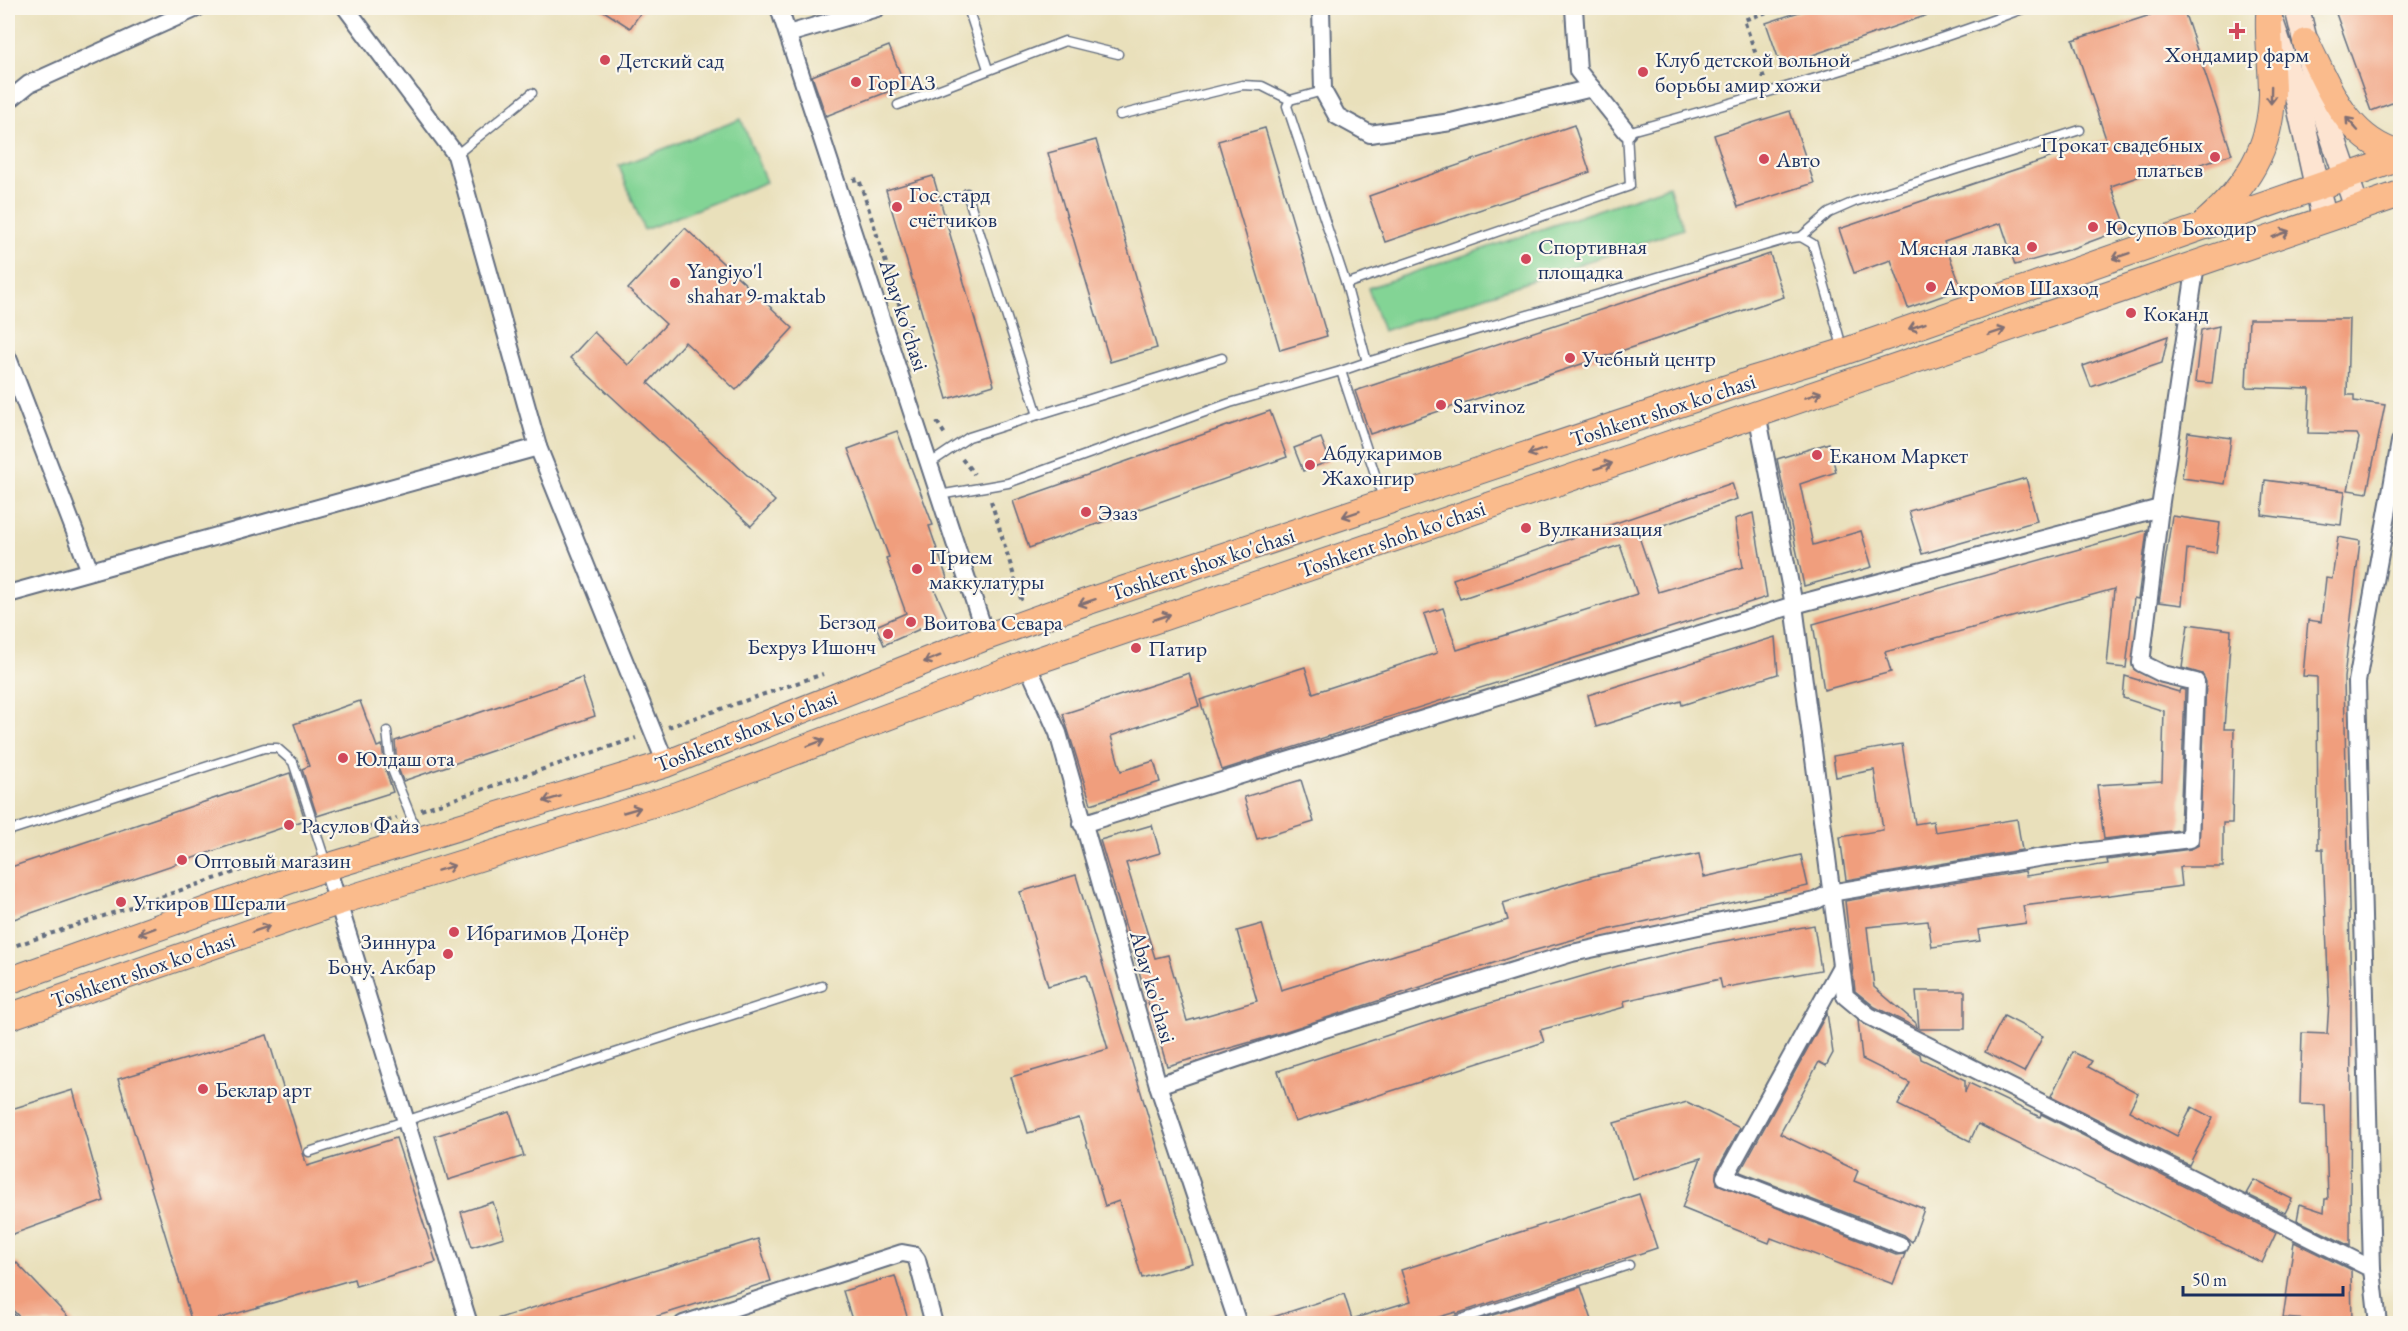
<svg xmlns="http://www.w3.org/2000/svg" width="2408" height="1331" viewBox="0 0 2408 1331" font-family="'EB Garamond',serif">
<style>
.green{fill:#83d495;stroke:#4f827a;stroke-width:1.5}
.building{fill:#f09e7d}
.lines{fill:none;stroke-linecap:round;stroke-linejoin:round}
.lane-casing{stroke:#636d7f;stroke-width:11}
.street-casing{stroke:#636d7f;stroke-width:20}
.secondary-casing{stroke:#636d7f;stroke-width:27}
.primary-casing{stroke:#636d7f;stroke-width:28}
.path{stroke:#636d7f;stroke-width:4;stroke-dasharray:4.5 4.5;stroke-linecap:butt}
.lane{stroke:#fff;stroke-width:8}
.street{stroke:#fff;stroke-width:16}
.secondary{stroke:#fde4d1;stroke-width:24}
.primary{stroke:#fabb8c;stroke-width:26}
.oneway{stroke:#7f6e73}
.poi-dot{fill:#d1495b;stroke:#fbf7ec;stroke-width:2}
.labels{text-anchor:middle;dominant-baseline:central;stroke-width:4.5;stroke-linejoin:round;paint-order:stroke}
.poi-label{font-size:22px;fill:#1b2f5e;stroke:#fbf7ec;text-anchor:start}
.street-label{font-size:22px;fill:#1b2f5e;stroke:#fbf7ec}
</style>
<rect width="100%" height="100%" fill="#fbf7ec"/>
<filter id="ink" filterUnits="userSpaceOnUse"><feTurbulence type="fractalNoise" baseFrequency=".0167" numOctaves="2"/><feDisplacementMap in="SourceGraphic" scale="12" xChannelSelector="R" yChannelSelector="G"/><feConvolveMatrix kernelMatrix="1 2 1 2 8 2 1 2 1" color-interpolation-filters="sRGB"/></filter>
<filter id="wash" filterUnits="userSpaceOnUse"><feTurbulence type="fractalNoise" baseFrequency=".008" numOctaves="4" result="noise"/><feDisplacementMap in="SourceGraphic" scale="24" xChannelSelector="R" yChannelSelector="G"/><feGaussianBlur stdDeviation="1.35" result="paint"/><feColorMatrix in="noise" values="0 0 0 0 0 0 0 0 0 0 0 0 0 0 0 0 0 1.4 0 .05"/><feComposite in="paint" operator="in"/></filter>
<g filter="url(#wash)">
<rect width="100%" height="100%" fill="#e9e0bb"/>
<g class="green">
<polygon points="741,119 766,182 644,230 619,166"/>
<polygon points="1669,186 1683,229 1383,331 1368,288"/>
</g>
<g id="blocks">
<g class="building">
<polygon points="599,8 644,8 630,28"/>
<polygon points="1811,8 1942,8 1942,10 1781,66 1766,23"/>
<polygon points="2172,8 2183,8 2232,154 2179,171 2176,164 2111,186 2127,228 2068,250 2015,265 2001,223 1944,242 1962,289 1908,308 1891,260 1854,273 1839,229 2106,139 2073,40"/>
<polygon points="2334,8 2400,8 2400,100 2371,111"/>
<polygon points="889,46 905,85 826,116 812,76"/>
<polygon points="1790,111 1814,183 1738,207 1714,135"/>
<polygon points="1574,125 1590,172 1385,242 1369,196"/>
<polygon points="1265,128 1327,336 1280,350 1218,141"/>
<polygon points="1096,140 1157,348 1110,362 1048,153"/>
<polygon points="933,176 994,385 947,399 886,190"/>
<polygon points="685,228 793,328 736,390 685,342 648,383 775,501 751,526 570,358 594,332 628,365 666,324 628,289"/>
<polygon points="1770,254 1784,297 1370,434 1355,391"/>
<polygon points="2249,319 2349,319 2347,395 2354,395 2354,401 2385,405 2367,493 2348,490 2359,438 2357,434 2308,433 2310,389 2246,387"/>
<polygon points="2219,326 2212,383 2195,382 2201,330"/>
<polygon points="2168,336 2162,363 2091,387 2083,366"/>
<polygon points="1270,411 1287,457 1029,548 1013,501"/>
<polygon points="897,431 933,525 929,526 948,581 933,586 947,617 884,645 876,626 906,613 886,558 889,557 848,449"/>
<polygon points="2188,432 2231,438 2225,484 2182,478"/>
<polygon points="1321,438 1330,461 1303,471 1294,448"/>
<polygon points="1829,443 1836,472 1800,484 1813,545 1861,531 1872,567 1804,586 1777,459"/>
<polygon points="2026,478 2037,521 1922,554 1909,511"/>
<polygon points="2265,480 2345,491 2341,525 2262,515"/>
<polygon points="1732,483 1737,499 1638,534 1658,592 1743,567 1735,519 1753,513 1767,597 1222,770 1200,700 1305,667 1313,693 1437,653 1424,614 1443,608 1457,650 1637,594 1620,545 1460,599 1453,579"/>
<polygon points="2172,516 2220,523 2216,553 2187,549 2182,605 2159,602"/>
<polygon points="2147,530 2138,599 2134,598 2126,668 2107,666 2114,589 1885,652 1891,672 1824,690 1813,624"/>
<polygon points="2338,537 2360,541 2344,678 2351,998 2350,1246 2297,1220 2300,1204 2324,1212 2325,1199 2328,1199 2325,1105 2300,1104 2302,1033 2327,1034 2329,1002 2323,849 2318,849 2317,677 2303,676 2308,620 2321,622 2326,578 2332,579"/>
<polygon points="2188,624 2231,630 2224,729 2234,729 2232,823 2223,823 2223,867 2180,867 2182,886 2023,906 2026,923 1978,930 1980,941 1932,947 1928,921 1867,927 1874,987 1916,1023 1917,1028 1875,1007 1855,991 1845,901 2025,871 2026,876 2108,864 2107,860 2191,849 2199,845 2206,682 2202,674 2182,668"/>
<polygon points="1775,637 1778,674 1682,705 1681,701 1596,727 1588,695"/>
<polygon points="1189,673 1199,706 1111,736 1121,771 1154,761 1160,782 1091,804 1063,714"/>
<polygon points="2125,676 2179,692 2180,689 2185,690 2180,830 2104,839 2097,785 2162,781 2164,711 2123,698"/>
<polygon points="582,678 595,716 403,781 397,765 395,741"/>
<polygon points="360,701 377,747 382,745 385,768 393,792 317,816 302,769 309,766 294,724"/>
<polygon points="1902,744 1915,824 1933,821 1935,832 2017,819 2022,850 1846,880 1840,837 1883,830 1874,770 1836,777 1833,756"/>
<polygon points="290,773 305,820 8,921 8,868"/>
<polygon points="1301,780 1314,822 1257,839 1244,797"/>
<polygon points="1152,825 1160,853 1126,863 1155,958 1168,955 1187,1021 1257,1001 1237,931 1262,924 1281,990 1508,920 1503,903 1594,876 1699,854 1704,877 1801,855 1808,886 1611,929 1518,955 1265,1038 1167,1066 1100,840"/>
<polygon points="1076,875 1192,1263 1142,1278 1119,1201 1105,1206 1079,1118 1028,1133 1011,1077 1108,1049 1086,975 1048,986 1020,892"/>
<polygon points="1814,925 1821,970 1722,988 1720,979 1624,1001 1625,1007 1540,1030 1544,1042 1295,1122 1278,1071 1456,1013 1618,966 1714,943"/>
<polygon points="1916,991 1965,991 1965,1029 1919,1029"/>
<polygon points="1827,1013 1833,1053 1826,1066 1819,1062 1780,1134 1858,1171 1854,1181 1924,1209 1912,1242 1904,1235 1740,1172"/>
<polygon points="2004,1016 2043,1036 2024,1072 1985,1052"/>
<polygon points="1858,1020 1920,1054 1921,1059 1965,1080 1965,1092 1969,1083 2040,1117 2041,1114 2276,1233 2262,1263 1978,1124 1970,1141 1898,1105 1910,1083 1862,1059"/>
<polygon points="267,1035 307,1166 396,1138 436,1262 356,1286 354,1279 204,1323 192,1323 118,1079"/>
<polygon points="2073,1052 2092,1061 2088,1067 2138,1093 2129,1111 2177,1136 2192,1107 2213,1118 2189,1165 2051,1096"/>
<polygon points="73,1090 104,1201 8,1236 8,1110"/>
<polygon points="1687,1102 1740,1128 1716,1172 1717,1184 1896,1255 1905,1254 1893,1284 1771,1238 1769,1243 1682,1208 1701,1158 1632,1179 1614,1123"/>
<polygon points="510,1112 524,1156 448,1180 435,1136"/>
<polygon points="2254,1180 2292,1199 2285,1213 2246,1194"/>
<polygon points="1639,1194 1657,1248 1456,1314 1456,1312 1419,1323 1265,1323 1264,1320 1344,1294 1352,1319 1411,1301 1401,1270"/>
<polygon points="493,1202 504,1237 472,1247 461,1212"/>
<polygon points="758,1239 771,1281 635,1323 494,1323 493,1320"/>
<polygon points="2294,1242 2351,1270 2352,1323 2283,1318"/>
<polygon points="16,1262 74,1323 25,1323 8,1305 8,1271"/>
<polygon points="895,1276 909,1323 853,1323 843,1291"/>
<polygon points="1581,1287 1593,1323 1468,1323"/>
</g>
</g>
</g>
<g filter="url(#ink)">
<use href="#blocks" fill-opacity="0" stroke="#636d7f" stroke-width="1.5"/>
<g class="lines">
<defs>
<g id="lane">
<polyline points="968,8 988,69"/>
<polyline points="1323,91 1290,100 1287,106 1346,284 1367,362 1341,371"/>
<polyline points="898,105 1065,41 1118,54"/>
<polyline points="1120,115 1242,85 1262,86 1290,100"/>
<polyline points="456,155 532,93"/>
<polyline points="1801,237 1829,213 1854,202 2080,130"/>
<path d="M1346,284L1630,186L1627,132C1761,95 1895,57 2025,8"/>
<polyline points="1367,362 1791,238 1801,237 1813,244 1843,350"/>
<polyline points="1038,415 1222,358"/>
<polyline points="929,464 969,437 1038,415 967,193"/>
<polyline points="939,495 1008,483 1230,403 1341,371 1384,501"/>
<polyline points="387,731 391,767 419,837"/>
<polyline points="8,831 264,748 277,748 293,762 326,863"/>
<polyline points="309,1152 822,986"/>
<polyline points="1446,1324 1629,1265"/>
</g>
<g id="street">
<polyline points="346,8 456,155 538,447 666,764"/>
<polyline points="779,8 986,637"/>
<polyline points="1321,8 1323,91 1337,116 1370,134 1451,122 1592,88"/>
<polyline points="1574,8 1578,71 1627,132"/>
<polyline points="788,34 877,8"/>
<polyline points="8,101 29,84 197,8"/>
<polyline points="8,358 90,571"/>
<polyline points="1757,413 1794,605 1845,996 1869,1016 2372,1269"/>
<polyline points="8,594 538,447"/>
<polyline points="1027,664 1058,733 1158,1085 1238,1324"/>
<polyline points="1082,824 1794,605 2160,508"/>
<polyline points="327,867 469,1324"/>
<polyline points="1840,968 1725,1177 1900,1245"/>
<polyline points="1158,1085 1318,1031 1572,953 1815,901 1830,893 2043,857 2190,839 2196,682 2163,674 2141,663 2160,508 2196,264"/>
<polyline points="8,1321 10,1324"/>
<polyline points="683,1324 902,1253 913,1255 917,1260 934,1324"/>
<polyline points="2378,1324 2372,1269 2357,682 2400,442"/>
</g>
<g id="secondary">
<polyline points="2297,8 2318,94 2357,208"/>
<polyline points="2272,24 2298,101 2324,218"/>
</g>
<g id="primary">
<path d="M2306,42C2329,87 2346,140 2400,154"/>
<path d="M2206,222C2246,187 2271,149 2272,94C2272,68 2268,42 2269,16"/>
<polyline points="8,981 327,867 666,764 986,637 1059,611 1751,380 1843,352 2400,158"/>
<polyline points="8,1017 338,902 678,796 1027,664 2400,194"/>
</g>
</defs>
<use href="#lane" class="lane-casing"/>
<use href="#street" class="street-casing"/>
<use href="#secondary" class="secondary-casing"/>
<use href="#primary" class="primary-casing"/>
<g class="path">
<polyline points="1764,78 1744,20 1779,8"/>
<polyline points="853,180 859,179 920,369"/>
<polyline points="937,422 946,436"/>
<polyline points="962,459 974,474"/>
<polyline points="991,501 1021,599 1018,600"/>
<polyline points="668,727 823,674"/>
<polyline points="421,810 636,738"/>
<polyline points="353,833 397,818"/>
<polyline points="8,948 274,859"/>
</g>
<use href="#lane" class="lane"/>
<use href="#street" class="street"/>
<use href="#secondary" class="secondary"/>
<use href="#primary" class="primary"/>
</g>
<defs><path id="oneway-shaft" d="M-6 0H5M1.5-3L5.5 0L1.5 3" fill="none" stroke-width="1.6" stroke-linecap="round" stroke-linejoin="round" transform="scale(1.5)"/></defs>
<g class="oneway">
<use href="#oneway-shaft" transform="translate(2271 95) rotate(91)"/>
<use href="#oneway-shaft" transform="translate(2352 124) rotate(-132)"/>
<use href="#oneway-shaft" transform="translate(2281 234) rotate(-20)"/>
<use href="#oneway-shaft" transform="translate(2121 256) rotate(161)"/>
<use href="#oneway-shaft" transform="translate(1917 326) rotate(161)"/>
<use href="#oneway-shaft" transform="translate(1997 332) rotate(-19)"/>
<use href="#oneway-shaft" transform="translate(1813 395) rotate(-19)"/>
<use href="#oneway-shaft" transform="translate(1536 452) rotate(162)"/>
<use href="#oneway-shaft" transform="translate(1604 466) rotate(-19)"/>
<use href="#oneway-shaft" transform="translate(1351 514) rotate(162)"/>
<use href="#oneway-shaft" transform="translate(1087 602) rotate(162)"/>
<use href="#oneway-shaft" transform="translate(1162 617) rotate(-19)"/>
<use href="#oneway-shaft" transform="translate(932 659) rotate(158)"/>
<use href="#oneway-shaft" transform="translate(816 743) rotate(-21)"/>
<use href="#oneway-shaft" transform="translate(552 799) rotate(163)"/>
<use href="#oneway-shaft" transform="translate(632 810) rotate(-16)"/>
<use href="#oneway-shaft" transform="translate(446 868) rotate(-17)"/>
<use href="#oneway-shaft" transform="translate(261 929) rotate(-19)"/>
<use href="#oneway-shaft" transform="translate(147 931) rotate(160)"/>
</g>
</g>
<g class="poi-dot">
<path d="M2234 22h6v6h6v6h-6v6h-6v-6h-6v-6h6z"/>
<circle cx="605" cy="60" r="6"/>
<circle cx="1643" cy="72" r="6"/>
<circle cx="856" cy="82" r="6"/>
<circle cx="2215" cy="157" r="6"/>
<circle cx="1764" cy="159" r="6"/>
<circle cx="897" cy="207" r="6"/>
<circle cx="2093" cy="227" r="6"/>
<circle cx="2032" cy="247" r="6"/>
<circle cx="1526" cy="259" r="6"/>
<circle cx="675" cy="283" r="6"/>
<circle cx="1931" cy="287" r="6"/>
<circle cx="2131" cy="313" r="6"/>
<circle cx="1570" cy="358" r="6"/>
<circle cx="1441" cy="405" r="6"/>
<circle cx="1817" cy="455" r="6"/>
<circle cx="1310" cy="465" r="6"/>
<circle cx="1086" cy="512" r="6"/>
<circle cx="1526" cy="528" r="6"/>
<circle cx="917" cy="569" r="6"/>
<circle cx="911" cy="622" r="6"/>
<circle cx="888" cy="634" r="6"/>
<circle cx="1136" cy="648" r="6"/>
<circle cx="343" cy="758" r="6"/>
<circle cx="289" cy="825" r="6"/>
<circle cx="182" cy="860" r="6"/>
<circle cx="121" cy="902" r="6"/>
<circle cx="454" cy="932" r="6"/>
<circle cx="448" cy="954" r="6"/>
<circle cx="203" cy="1089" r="6"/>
</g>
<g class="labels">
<g class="poi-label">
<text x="2237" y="54" text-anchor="middle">Хондамир фарм</text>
<text x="1655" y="59">Клуб детской вольной<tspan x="1655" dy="25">борьбы амир хожи</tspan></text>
<text x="617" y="60">Детский сад</text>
<text x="868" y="82">ГорГАЗ</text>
<text x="2203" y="144" text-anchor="end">Прокат свадебных<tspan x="2203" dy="25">платьев</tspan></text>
<text x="1776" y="159">Авто</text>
<text x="909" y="194">Гос.стард<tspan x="909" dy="25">счётчиков</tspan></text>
<text x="2105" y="227">Юсупов Боходир</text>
<text x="1538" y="246">Спортивная<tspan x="1538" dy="25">площадка</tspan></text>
<text x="2020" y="247" text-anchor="end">Мясная лавка</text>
<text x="687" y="270">Yangiyo'l<tspan x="687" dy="25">shahar 9-maktab</tspan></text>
<text x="1943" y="287">Акромов Шахзод</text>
<text x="2143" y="313">Коканд</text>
<text x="1582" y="358">Учебный центр</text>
<text x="1453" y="405">Sarvinoz</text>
<text x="1322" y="452">Абдукаримов<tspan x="1322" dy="25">Жахонгир</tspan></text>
<text x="1829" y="455">Еканом Маркет</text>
<text x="1098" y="512">Эзаз</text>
<text x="1538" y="528">Вулканизация</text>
<text x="929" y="556">Прием<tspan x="929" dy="25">маккулатуры</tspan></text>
<text x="876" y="621" text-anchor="end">Бегзод<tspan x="876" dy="25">Бехруз Ишонч</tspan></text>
<text x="923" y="622">Воитова Севара</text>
<text x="1148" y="648">Патир</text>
<text x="355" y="758">Юлдаш ота</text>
<text x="301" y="825">Расулов Файз</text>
<text x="194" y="860">Оптовый магазин</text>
<text x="133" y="902">Уткиров Шерали</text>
<text x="466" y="932">Ибрагимов Донёр</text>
<text x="436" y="941" text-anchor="end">Зиннура<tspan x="436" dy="25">Бону. Акбар</tspan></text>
<text x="215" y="1089">Беклар арт</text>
</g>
<g class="street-label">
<text transform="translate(904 315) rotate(72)">Abay ko'chasi</text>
<text transform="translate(1663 410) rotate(-18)">Toshkent shox ko'chasi</text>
<text transform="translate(1392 539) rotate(-19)">Toshkent shoh ko'chasi</text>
<text transform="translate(1202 564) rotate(-18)">Toshkent shox ko'chasi</text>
<text transform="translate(746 731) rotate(-21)">Toshkent shox ko'chasi</text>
<text transform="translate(143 970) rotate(-19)">Toshkent shox ko'chasi</text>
<text transform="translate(1153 987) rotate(74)">Abay ko'chasi</text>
</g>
</g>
<rect width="2408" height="1331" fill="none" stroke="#fbf7ec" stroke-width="30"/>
<path d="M2183 1286v9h160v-9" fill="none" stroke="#1b2f5e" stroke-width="3"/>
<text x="2192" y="1286" font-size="18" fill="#1b2f5e" stroke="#fbf7ec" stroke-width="4.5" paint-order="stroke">50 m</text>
</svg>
